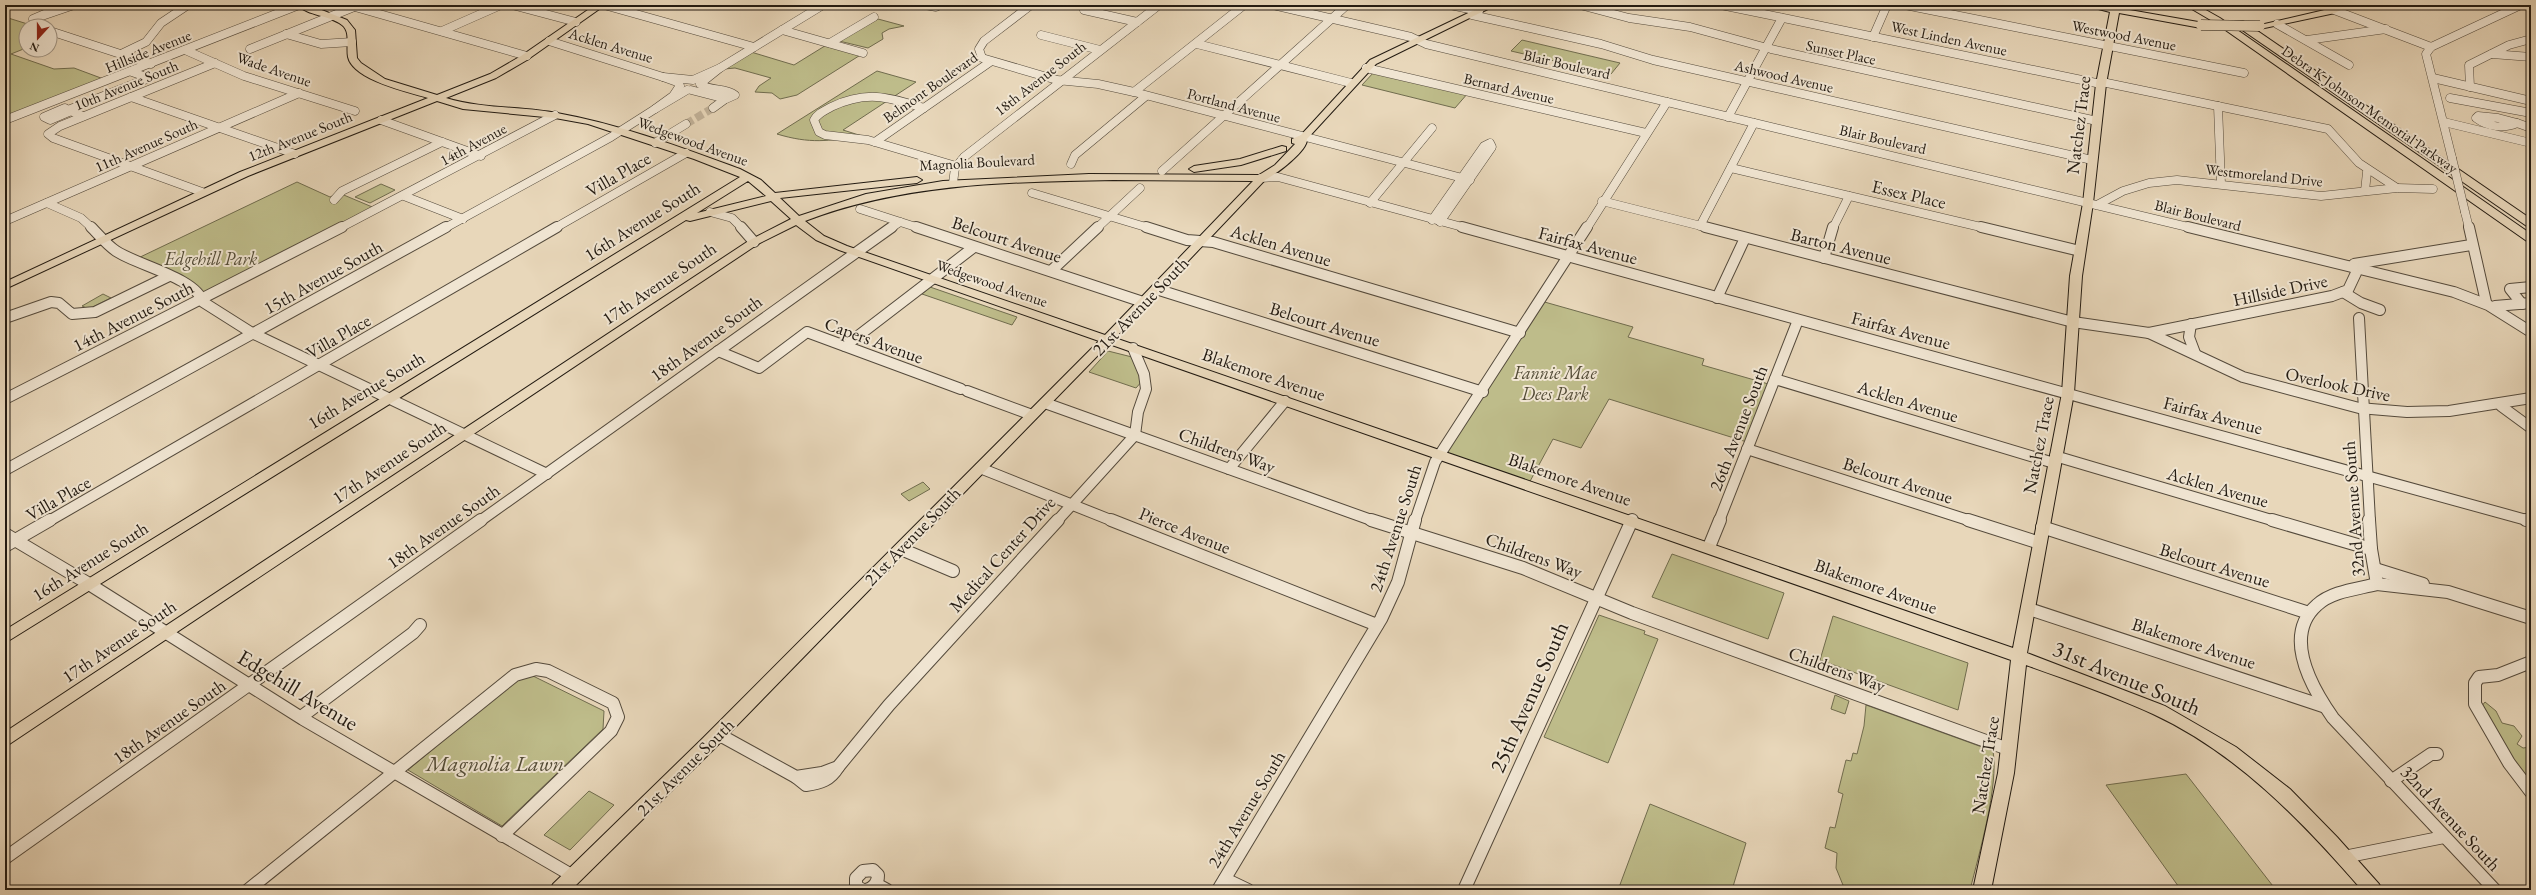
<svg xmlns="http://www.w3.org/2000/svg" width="2536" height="895" viewBox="0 0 2536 895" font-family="'EB Garamond',serif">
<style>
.green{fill:#bebc8a;stroke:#706c4e}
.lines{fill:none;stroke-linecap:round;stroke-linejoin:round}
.minor-tunnel{stroke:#c1b198;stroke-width:8;stroke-dasharray:8 3.5;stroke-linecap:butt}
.minor-far2-casing{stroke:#544a3c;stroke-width:9}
.minor-far1-casing{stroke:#544a3c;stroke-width:12}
.minor-casing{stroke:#544a3c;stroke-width:14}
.major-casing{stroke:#231b12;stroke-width:2}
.highway-casing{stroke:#231b12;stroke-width:2}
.minor-far2{stroke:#f0e5d2;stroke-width:8}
.minor-far1{stroke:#f0e5d2;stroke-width:10}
.minor{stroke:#f0e5d2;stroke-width:12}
.major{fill:#e8d7ba;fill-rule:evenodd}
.highway{fill:#e8d7ba;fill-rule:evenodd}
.minor-bridge-casing{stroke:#544a3c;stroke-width:9;stroke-linecap:butt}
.major-bridge-casing{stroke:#231b12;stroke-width:11;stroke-linecap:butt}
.minor-bridge{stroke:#f0e5d2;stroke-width:8}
.major-bridge{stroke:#e8d7ba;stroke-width:10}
.labels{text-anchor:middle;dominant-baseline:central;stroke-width:4;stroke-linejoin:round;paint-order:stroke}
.far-street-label{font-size:15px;fill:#231b12;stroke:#f0e5d2}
.street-label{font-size:18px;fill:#231b12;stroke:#f0e5d2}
.park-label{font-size:18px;font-style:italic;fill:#524b36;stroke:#f0e5d2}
.near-street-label{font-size:22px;fill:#231b12;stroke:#f0e5d2}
.near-park-label{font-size:22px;font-style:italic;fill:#524b36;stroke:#f0e5d2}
</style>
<rect width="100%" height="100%" fill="#e8d7ba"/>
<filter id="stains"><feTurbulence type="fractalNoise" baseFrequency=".005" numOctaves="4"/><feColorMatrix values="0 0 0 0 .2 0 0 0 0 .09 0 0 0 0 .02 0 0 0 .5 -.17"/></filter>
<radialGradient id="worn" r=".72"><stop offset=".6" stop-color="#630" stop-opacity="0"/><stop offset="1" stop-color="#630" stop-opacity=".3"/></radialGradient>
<g class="green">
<polygon points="5,17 34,26 26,26 26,48 11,54 54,69 74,68 109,81 5,120"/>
<polygon points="878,19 904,26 889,29 882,33 883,39 868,48 839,41"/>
<polygon points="1522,40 1620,63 1611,74 1511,51"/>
<polygon points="828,44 862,54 797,95 780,99 772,93 755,92 759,86 771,78 735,68 724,69 751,52 794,65"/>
<path d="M877,71L916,82L843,130L862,136C828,141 810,144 777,134Z"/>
<polygon points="1374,72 1468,93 1455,108 1362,85"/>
<polygon points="297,182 330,197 339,193 377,209 201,295 134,260"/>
<polygon points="381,184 395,190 370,203 355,197"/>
<polygon points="930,287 1017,317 1012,325 922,294"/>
<polygon points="103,294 111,298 89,309 82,306"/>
<polygon points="1541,301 1633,327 1628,337 1704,359 1702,365 1772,385 1750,443 1609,399 1581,448 1553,439 1528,485 1440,455"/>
<polygon points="1108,351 1132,357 1143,380 1136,388 1089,372"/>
<polygon points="923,482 930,489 909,501 901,494"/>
<polygon points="1672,554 1784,593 1768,639 1652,597"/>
<polygon points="1599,615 1645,631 1644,634 1658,639 1608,763 1544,737"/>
<polygon points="1833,616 1968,663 1958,710 1820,660"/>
<polygon points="529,674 604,711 603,729 502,826 408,770 519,677"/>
<polygon points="1835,695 1849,701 1845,714 1831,709"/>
<polygon points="2485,702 2496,711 2502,723 2514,726 2522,736 2517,744 2523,748 2531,747 2531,787 2481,707"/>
<path d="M1866,705L1993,751C1999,785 1979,854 1970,890H1845L1836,868L1837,853L1825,848L1830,827L1835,828L1843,794L1838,792L1846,760L1851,761L1853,753L1857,754L1864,726Z"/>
<polygon points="2186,774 2276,890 2181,890 2106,785"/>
<polygon points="589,791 614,805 570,850 544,835"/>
<polygon points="1650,804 1746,843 1732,890 1618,890"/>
</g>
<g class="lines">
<polyline class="minor-tunnel" points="686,124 713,108"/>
<defs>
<g id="minor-far2">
<polyline points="66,5 33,19 74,5"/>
<polyline points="512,5 576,22"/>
<polyline points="604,5 754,47"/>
<polyline points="925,5 936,7 940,5"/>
<polyline points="1031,5 984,41 979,49 982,58 1057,80 1098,84 1134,92 1470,180"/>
<polyline points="1273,5 1411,37 1426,44 2192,228"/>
<polyline points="1450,5 1479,11"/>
<polyline points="1580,5 1629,18 1690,27 1771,49 2097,121"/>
<polyline points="1721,5 2101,84"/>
<polyline points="1905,5 2244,73"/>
<polyline points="2321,5 2431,47"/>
<polyline points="355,7 527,56"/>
<polyline points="1084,10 1137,22"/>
<polyline points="1472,15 1601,44 1653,60 2092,160"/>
<polyline points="2277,24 2349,65"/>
<polyline points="782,30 863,53"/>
<polyline points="50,31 151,64"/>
<polyline points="442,31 501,5"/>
<polyline points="286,34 321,44 352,42"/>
<polyline points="1041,35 1100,50"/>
<polyline points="1873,37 1887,5"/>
<polyline points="2307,40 2386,29"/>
<polyline points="549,41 663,77"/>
<polyline points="830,43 874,17"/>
<polyline points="1197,44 1351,83"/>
<polyline points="2431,47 2426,54 2452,158"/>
<polyline points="2431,47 2521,5"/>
<polyline points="250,49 359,5"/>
<polyline points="185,50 244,76 355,111"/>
<polyline points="121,54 146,42 161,23 188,5"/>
<polyline points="2492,54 2531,57"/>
<polyline points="720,68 823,5"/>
<polyline points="1366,68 1646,133"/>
<polyline points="2433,78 2531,101"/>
<polyline points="2102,82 2328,129 2359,163 2397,188"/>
<path d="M680,86L677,82L663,77L693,80L720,68L700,84C711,92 725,87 735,95L726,99L691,90"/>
<polyline points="679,87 673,96 655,109 687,90"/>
<polyline points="2470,87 2469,65 2509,45 2531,39"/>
<polyline points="1134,92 1244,5"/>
<polyline points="131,97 295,154"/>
<polyline points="2450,98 2531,113"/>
<polyline points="2218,106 2221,184"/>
<polyline points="713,108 724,100"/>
<path d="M924,108C888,97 867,90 831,107C824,111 818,113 814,120L819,132L825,135L868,140L956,166"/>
<polyline points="68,110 65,108 44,117 50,120 71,111"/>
<polyline points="83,116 68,110 149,78 132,72"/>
<path d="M2478,116L2498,118L2517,123C2503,129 2488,127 2476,118Z"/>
<polyline points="1728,117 1782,18"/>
<polyline points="5,120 299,5"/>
<polyline points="381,120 481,156"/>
<polyline points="2444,122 2531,143"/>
<polyline points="2517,123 2531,128"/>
<polyline points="875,142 990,62"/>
<polyline points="655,143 686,124"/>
<polyline points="1071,164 1075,155 1146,96"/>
<polyline points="1731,168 1985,228"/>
<polyline points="1162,171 1347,5"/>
<polyline points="1261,178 1278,177 1466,228"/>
<polyline points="953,183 955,168 964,157 1159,5"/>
<polyline points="2365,191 2367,172"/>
<polyline points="202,192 53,138 48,134 60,126 215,63"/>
<polyline points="1032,193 1149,228"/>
<polyline points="404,196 463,219"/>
<polyline points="334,200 342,191 442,142"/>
<polyline points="1602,201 1709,228"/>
<polyline points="47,203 81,218 92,228"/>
<polyline points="1370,203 1432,128"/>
<polyline points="2097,205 2123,191 2149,183 2177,180 2321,196 2397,188 2433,189"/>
<polyline points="860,209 919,228"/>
<polyline points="710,212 732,218 742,228"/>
<polyline points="2465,212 2469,228"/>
<polyline points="1432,220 1484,146 1490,143 1492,147 1440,222"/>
<polyline points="5,221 299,93"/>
<polyline points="1700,226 1754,123"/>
<polyline points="340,228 555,115"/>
<polyline points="445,228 611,137 655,109"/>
<polyline points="555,228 686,153"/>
<polyline points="891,228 900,222"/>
<polyline points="1097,228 1140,188"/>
<polyline points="1587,228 1667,102"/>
<polyline points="1833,228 1849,196"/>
</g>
<g id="minor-far1">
<path d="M91,227C99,235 107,245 116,251C137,265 196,278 203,302L252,333L547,474"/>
<polyline points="741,227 754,242"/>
<polyline points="916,227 1143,302"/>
<polyline points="1146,227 1187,240 1213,242 1520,333"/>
<polyline points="1462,227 2530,521"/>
<polyline points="1705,227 2073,322 2149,333 2332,296 2348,290 2356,273 2354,264 2471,245"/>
<polyline points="1981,227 2080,251"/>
<polyline points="2188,227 2454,292 2488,305 2531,332"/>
<polyline points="2469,227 2486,302"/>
<polyline points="1824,258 1833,227"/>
<polyline points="1051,271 1098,227"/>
<polyline points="1156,289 1483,392"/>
<polyline points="2343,292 2361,303 2380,310"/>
<polyline points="1717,298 1745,238"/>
<polyline points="2522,304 2510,289 2531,287"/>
<polyline points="2495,306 2531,303"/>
<polyline points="5,318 51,302 59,303 72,314 95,312 169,276"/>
<polyline points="2359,318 2370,521"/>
<polyline points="2191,324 2189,337 2195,353"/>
<polyline points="2149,333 2243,377 2359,408 2407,412 2449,411 2531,398"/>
<polyline points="845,346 974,247"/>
<polyline points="718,351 759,368 807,332 961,389"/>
<polyline points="1775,379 2054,463"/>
<polyline points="967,391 1032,415"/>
<polyline points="5,399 342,227"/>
<polyline points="1045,403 1374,521"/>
<polyline points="2501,406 2531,428"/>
<polyline points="1747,449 1971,521"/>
<polyline points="2055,456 2275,521"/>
<polyline points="980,468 1113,521"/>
<polyline points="1229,469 1285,401"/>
<polyline points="5,470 446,227"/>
<polyline points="49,521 557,227"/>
<polyline points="480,521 892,227"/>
<polyline points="1057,521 1135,435 1138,412 1146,389 1144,374 1133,348"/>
<polyline points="1415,521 1435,462 1587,227"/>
<polyline points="1719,521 1798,320"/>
</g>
<g id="minor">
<polyline points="1111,520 1377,625"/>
<polyline points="1371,520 1523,568 1632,613 2008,749"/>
<polyline points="1968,520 2040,543"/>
<polyline points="2272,520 2371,549"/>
<path d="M2369,520L2371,549L2377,584C2358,589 2332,591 2317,605C2282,636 2312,688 2333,718L2495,890"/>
<polyline points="2526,520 2531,521"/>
<polyline points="2042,527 2309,613"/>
<polyline points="5,534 89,584 303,719 573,876"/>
<polyline points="5,546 50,520"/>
<polyline points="1709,547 1720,520"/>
<polyline points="901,549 953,571"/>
<polyline points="2375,569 2423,584"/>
<polyline points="2377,584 2448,592 2531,618"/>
<polyline points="2029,609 2323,706"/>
<polyline points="2531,662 2498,675 2479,677 2475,683 2475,704 2509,763 2531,792"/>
<polyline points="301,717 413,633 420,625"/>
<polyline points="718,734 796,777 822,773 838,767 889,705 1058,520"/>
<path d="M796,777L806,785C821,783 830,780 838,767"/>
<polyline points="2391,781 2431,754 2437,754"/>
<polyline points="2344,857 2444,837"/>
<polyline points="5,858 481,520"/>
<polyline points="1225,879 1248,890"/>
<polyline points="876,884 887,890"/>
<polyline points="248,890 515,675 536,669 548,671 613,703 618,717 611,731 502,836"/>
<path d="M863,890L856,886V878L863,871L873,870L878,875C878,883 874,888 866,890"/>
<polyline points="1218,890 1381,619 1398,582 1415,520"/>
<polyline points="1464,890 1632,520"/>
</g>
<g id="major">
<path d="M297,5H309L347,20L355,30L357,58L361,63L385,79L437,95L490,74L521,56L595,5H605L527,60L496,78L446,98C482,109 520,106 557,113C619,124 680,147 740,169L761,180L775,193L917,177L922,180L917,183L780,198L799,216L866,194L943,181L1089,174L1259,175L1275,165L1295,144L1292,143V139L1301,135L1370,60L1485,5H1496L1376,64L1307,139C1308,151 1275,175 1265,180L1115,338L2013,648L2062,393L2070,276L2083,203L2096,84L2110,12L2083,5H2101L2204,23V27L2201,28L2119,13L2106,84L2093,203L2082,276L2074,393L2027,653L2165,706L2236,747L2290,789L2337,837L2379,884L2382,890H2362C2302,821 2237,753 2153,714C2112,695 2068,680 2026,665L2014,773L1991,890H1973L1998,773L2011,660L1109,344L715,748L571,890H550L553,884L703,738L1099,341L839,250L816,240L796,225L758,244L5,747V732L750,240L791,219L771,201L690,221L686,220L5,643V630L740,177L694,159L588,124L555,118L463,109L437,101L248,176L5,289V282L240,172L428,98C408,92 353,80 348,57C346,46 351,32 342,25C330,15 308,16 297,5ZM1113,180L1253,181L1105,335L847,246L824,236L805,221C904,183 1009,182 1113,180ZM748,181L766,196L697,213Z"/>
<polygon points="2338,5 2349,5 2335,13 2260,29 2256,26 2329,9"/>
<polygon points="1282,146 1286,147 1286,151 1241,165 1194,172 1189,169 1194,166 1240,159"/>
</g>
<g id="highway">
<polygon points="2185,5 2197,5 2220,18 2531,234 2531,244 2214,22"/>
<polygon points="2235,21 2243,21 2531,219 2531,229 2235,25"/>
</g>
</defs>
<use href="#minor-far2" class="minor-far2-casing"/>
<use href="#minor-far1" class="minor-far1-casing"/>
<use href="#minor" class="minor-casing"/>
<use href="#major" class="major-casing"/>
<use href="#highway" class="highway-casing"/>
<use href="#minor-far2" class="minor-far2"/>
<use href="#minor-far1" class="minor-far1"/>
<use href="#minor" class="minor"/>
<use href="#major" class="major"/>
<use href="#highway" class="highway"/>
<defs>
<polyline id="minor-bridge" points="2452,158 2465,212"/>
<polyline id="major-bridge" points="2201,25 2260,26"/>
</defs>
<use href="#minor-bridge" class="minor-bridge-casing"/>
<use href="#major-bridge" class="major-bridge-casing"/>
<use href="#minor-bridge" class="minor-bridge"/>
<use href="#major-bridge" class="major-bridge"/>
</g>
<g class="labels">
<g class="far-street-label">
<text transform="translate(2124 35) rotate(11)">Westwood Avenue</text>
<text transform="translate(1949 38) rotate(12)">West Linden Avenue</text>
<text transform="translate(611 45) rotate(17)">Acklen Avenue</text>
<text transform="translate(148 51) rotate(-22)">Hillside Avenue</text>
<text transform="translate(1841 52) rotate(12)">Sunset Place</text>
<text transform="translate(1567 64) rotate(13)">Blair Boulevard</text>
<text transform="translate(274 69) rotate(19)">Wade Avenue</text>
<text transform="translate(1784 76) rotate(13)">Ashwood Avenue</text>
<text transform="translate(1040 78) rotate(-38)">18th Avenue South</text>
<text transform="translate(126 85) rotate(-22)">10th Avenue South</text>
<text transform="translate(930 87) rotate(-35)">Belmont Boulevard</text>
<text transform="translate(1509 88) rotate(13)">Bernard Avenue</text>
<text transform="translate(1234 105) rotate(15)">Portland Avenue</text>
<text transform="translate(2370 109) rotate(35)">Debra K Johnson Memorial Parkway</text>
<text transform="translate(300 136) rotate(-22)">12th Avenue South</text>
<text transform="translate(1883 139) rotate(13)">Blair Boulevard</text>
<text transform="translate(693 141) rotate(20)">Wedgewood Avenue</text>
<text transform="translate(473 144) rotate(-28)">14th Avenue</text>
<text transform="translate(146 145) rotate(-24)">11th Avenue South</text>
<text transform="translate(977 162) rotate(-3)">Magnolia Boulevard</text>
<text transform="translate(2264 175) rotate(6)">Westmoreland Drive</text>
<text transform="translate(2198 215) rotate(14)">Blair Boulevard</text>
<text transform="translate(992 283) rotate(19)">Wedgewood Avenue</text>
</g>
<g class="street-label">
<text transform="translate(2078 125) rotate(-83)">Natchez Trace</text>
<text transform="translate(618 174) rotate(-30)">Villa Place</text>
<text transform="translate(1909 194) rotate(13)">Essex Place</text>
<text transform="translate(642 221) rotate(-32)">16th Avenue South</text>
<text transform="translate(1007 239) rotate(18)">Belcourt Avenue</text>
<text transform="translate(1281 245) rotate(17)">Acklen Avenue</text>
<text transform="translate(1588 245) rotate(15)">Fairfax Avenue</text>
<text transform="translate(1841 246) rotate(14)">Barton Avenue</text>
<text transform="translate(323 277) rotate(-29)">15th Avenue South</text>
<text transform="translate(659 283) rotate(-34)">17th Avenue South</text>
<text transform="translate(2280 290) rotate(-12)">Hillside Drive</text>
<text transform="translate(1140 306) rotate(-46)">21st Avenue South</text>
<text transform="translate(133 316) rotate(-27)">14th Avenue South</text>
<text transform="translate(1325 324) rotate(17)">Belcourt Avenue</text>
<text transform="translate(1901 330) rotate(15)">Fairfax Avenue</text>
<text transform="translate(338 336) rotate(-30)">Villa Place</text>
<text transform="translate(706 338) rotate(-36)">18th Avenue South</text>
<text transform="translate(874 340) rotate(20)">Capers Avenue</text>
<text transform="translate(1264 374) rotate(19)">Blakemore Avenue</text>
<text transform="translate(2338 384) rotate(12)">Overlook Drive</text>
<text transform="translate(366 390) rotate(-31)">16th Avenue South</text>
<text transform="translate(1908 401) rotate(17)">Acklen Avenue</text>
<text transform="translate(2213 415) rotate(15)">Fairfax Avenue</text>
<text transform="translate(1738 428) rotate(-69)">26th Avenue South</text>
<text transform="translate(2038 445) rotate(-79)">Natchez Trace</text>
<text transform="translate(1227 450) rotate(20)">Childrens Way</text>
<text transform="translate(389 462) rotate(-34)">17th Avenue South</text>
<text transform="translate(1570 479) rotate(19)">Blakemore Avenue</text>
<text transform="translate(1898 480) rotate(18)">Belcourt Avenue</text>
<text transform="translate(2218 487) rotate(16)">Acklen Avenue</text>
<text transform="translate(58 498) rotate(-30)">Villa Place</text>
<text transform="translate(2353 509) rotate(-94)">32nd Avenue South</text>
<text transform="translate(443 526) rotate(-35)">18th Avenue South</text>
<text transform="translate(1395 528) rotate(-72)">24th Avenue South</text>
<text transform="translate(1185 530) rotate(22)">Pierce Avenue</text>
<text transform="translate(912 536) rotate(-46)">21st Avenue South</text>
<text transform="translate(1002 554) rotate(-48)">Medical Center Drive</text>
<text transform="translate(1534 555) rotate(20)">Childrens Way</text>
<text transform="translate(90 561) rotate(-32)">16th Avenue South</text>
<text transform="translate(2215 565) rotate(17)">Belcourt Avenue</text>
<text transform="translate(1876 586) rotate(20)">Blakemore Avenue</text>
<text transform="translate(119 641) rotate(-34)">17th Avenue South</text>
<text transform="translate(2194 643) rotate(18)">Blakemore Avenue</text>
<text transform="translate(1837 669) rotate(20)">Childrens Way</text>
<text transform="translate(169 721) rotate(-35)">18th Avenue South</text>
<text transform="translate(1985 765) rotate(-81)">Natchez Trace</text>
<text transform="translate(685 767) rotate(-45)">21st Avenue South</text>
<text transform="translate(1246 809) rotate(-59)">24th Avenue South</text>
<text transform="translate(2451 818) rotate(47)">32nd Avenue South</text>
</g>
<g class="park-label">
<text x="211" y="258">Edgehill Park</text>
<text x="1555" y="372">Fannie Mae<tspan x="1555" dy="21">Dees Park</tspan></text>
</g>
<g class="near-street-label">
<text transform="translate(2127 678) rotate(23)">31st Avenue South</text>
<text transform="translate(298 690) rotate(31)">Edgehill Avenue</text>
<text transform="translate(1529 697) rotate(-66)">25th Avenue South</text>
</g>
<g class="near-park-label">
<text x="495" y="763">Magnolia Lawn</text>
</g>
</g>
<rect width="2536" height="895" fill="none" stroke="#e8d7ba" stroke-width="20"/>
<rect x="6" y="6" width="2524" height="883" fill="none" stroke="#231b12" stroke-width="2"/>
<rect x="10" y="10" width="2516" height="875" fill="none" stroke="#231b12"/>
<g transform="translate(38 38) rotate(201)"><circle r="19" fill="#f0e5d2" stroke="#9e9485"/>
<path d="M0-3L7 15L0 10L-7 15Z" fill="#8f2418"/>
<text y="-6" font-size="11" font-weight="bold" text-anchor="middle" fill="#231b12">N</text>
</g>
<rect width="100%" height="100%" filter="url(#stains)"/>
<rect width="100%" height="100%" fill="url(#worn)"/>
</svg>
